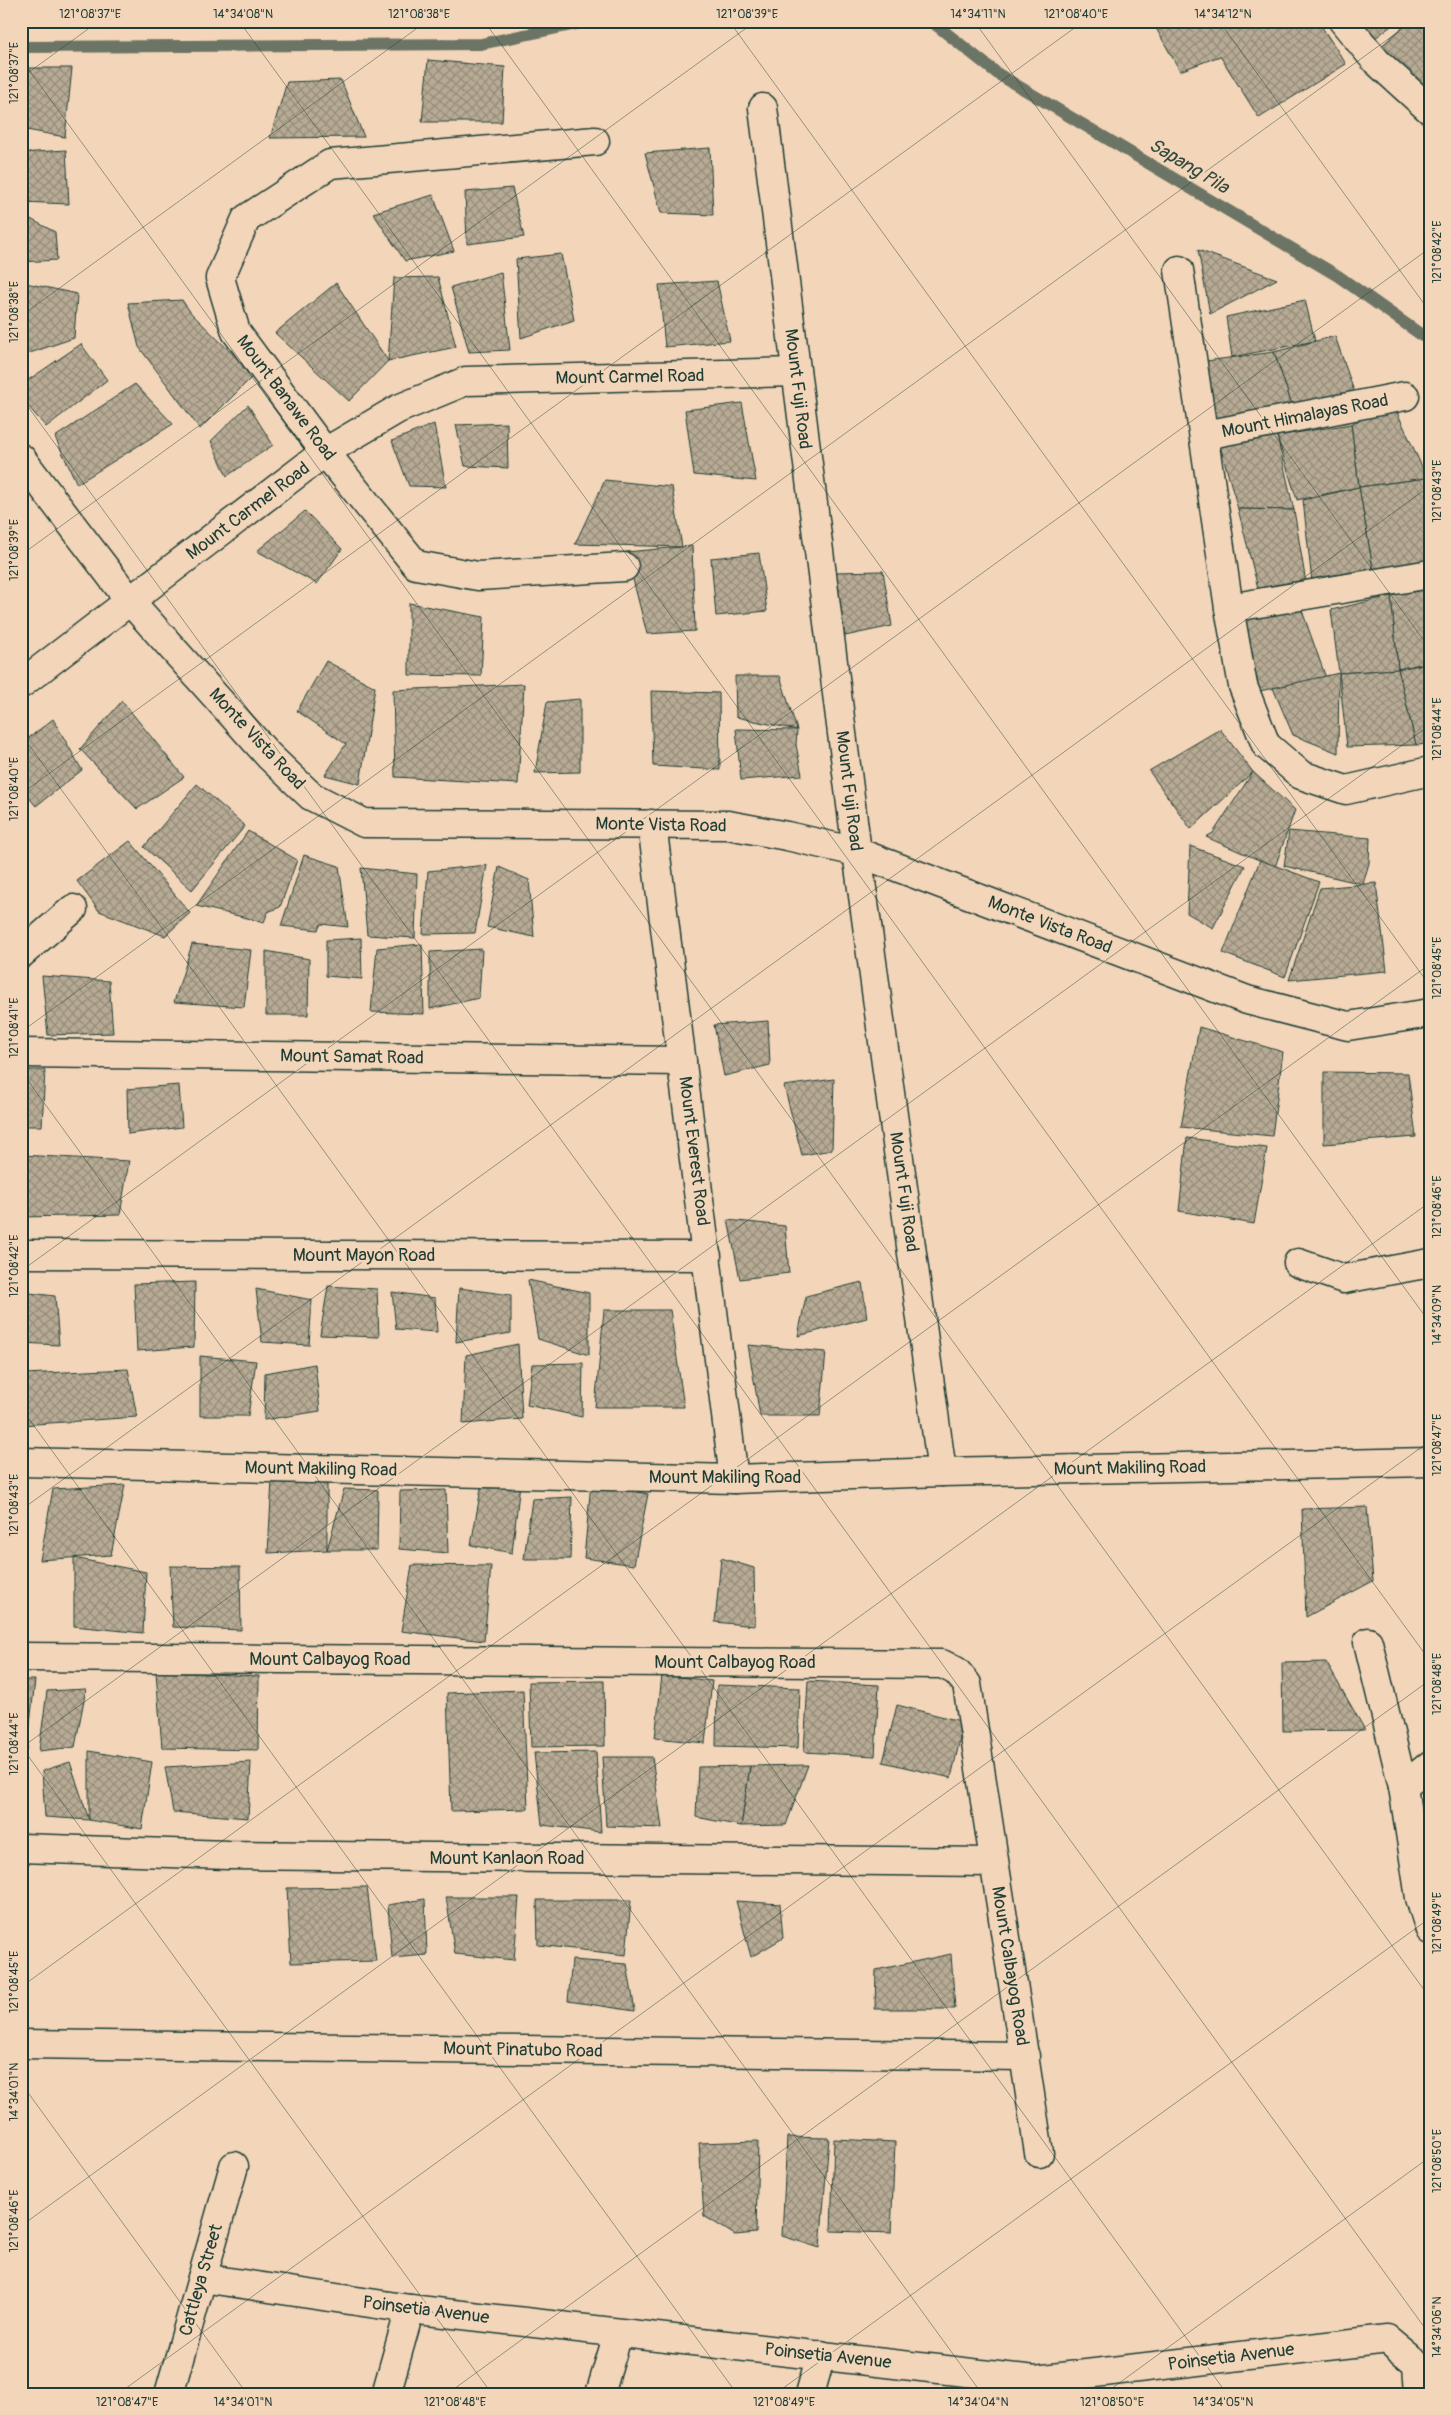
<svg xmlns="http://www.w3.org/2000/svg" width="1451" height="2415" viewBox="0 0 1451 2415" font-family="Pangolin,sans-serif">
<style>
.lines{fill:none;stroke-linecap:round;stroke-linejoin:round}
.stream{stroke:#6c7565;stroke-width:12}
.building{fill:url(#building-cross-hatch);stroke:#1f3d34}
.minor-casing{stroke:#1f3d34;stroke-width:31}
.minor{stroke:#f3d6ba;stroke-width:28}
.ticks{fill:none;stroke:#1f3d34;stroke-width:1;stroke-opacity:0.45}
.labels{text-anchor:middle;dominant-baseline:central;stroke-width:5;stroke-linejoin:round;paint-order:stroke}
.street-label{font-size:18px;fill:#1f3d34;stroke:#f3d6ba}
.water-label{font-size:19px;font-style:italic;fill:#324b40;stroke:#f3d6ba}
.neatline{fill:none;stroke:#1f3d34;stroke-width:2}
.ticks-label{font-size:12px;text-anchor:middle;fill:#1f3d34}
</style>
<defs>
<pattern id="building-cross-hatch" width="8" height="8" patternUnits="userSpaceOnUse" patternTransform="scale(1.25)"><rect width="8" height="8" fill="#b8ab95"/><path d="M0 0l8 8M0 8l8-8" fill="none" stroke="#958c7a"/></pattern>
</defs>
<rect width="100%" height="100%" fill="#f3d6ba"/>
<filter id="ink" filterUnits="userSpaceOnUse"><feTurbulence type="fractalNoise" baseFrequency=".02" numOctaves="2"/><feDisplacementMap in="SourceGraphic" scale="10" xChannelSelector="R" yChannelSelector="G"/><feConvolveMatrix kernelMatrix="1 2 1 2 8 2 1 2 1" color-interpolation-filters="sRGB"/></filter>
<g filter="url(#ink)">
<g class="lines">
<g class="stream">
<polyline points="931,21 998,74 1338,276 1430,341"/>
<polyline points="21,47 481,44 591,21"/>
</g>
</g>
<g class="building">
<polygon points="1152,21 1318,21 1346,64 1259,118 1220,56 1180,71"/>
<polygon points="1357,21 1398,21 1371,41"/>
<polygon points="1410,21 1430,21 1430,96 1379,48"/>
<polygon points="428,60 505,67 502,122 422,122"/>
<polygon points="21,68 72,68 65,137 21,129"/>
<polygon points="341,80 364,137 270,138 287,82"/>
<polygon points="710,148 713,215 661,213 645,153"/>
<polygon points="66,150 69,204 21,202 21,153"/>
<polygon points="512,188 524,237 467,244 465,192"/>
<polygon points="433,195 454,251 405,261 373,213"/>
<polygon points="21,214 55,232 57,260 21,262"/>
<polygon points="1198,250 1277,279 1210,314"/>
<polygon points="561,254 574,320 521,338 516,259"/>
<polygon points="501,272 510,350 469,352 451,287"/>
<polygon points="438,277 456,347 388,361 394,278"/>
<polygon points="717,281 730,341 665,347 659,285"/>
<polygon points="21,282 77,294 74,338 21,356"/>
<polygon points="336,283 388,361 349,401 275,333"/>
<polygon points="182,300 191,313 254,375 200,429 139,347 128,303"/>
<polygon points="1305,300 1315,341 1232,357 1226,317"/>
<polygon points="1335,336 1356,397 1296,417 1274,352"/>
<polygon points="81,344 107,380 46,427 21,398 21,385"/>
<polygon points="1274,352 1296,417 1217,429 1206,361"/>
<polygon points="135,384 173,424 77,484 55,437"/>
<polygon points="742,403 756,481 694,475 685,410"/>
<polygon points="1393,403 1427,478 1359,487 1351,424"/>
<polygon points="248,405 273,445 227,476 211,441"/>
<polygon points="507,423 508,468 465,466 456,425"/>
<polygon points="434,424 446,487 409,486 392,441"/>
<polygon points="1351,424 1359,487 1297,500 1277,436"/>
<polygon points="1277,436 1294,510 1238,509 1220,446"/>
<polygon points="1427,478 1430,495 1430,564 1373,569 1359,487"/>
<polygon points="605,480 672,487 682,547 575,544"/>
<polygon points="1359,487 1373,569 1312,582 1303,500"/>
<polygon points="1238,509 1294,510 1306,583 1259,592"/>
<polygon points="305,511 342,549 317,584 257,551"/>
<polygon points="692,546 695,631 647,634 626,552"/>
<polygon points="759,553 767,611 716,616 711,558"/>
<polygon points="883,571 892,626 845,636 834,572"/>
<polygon points="1430,587 1430,662 1398,669 1391,596"/>
<polygon points="1391,596 1398,669 1339,673 1331,610"/>
<polygon points="409,603 484,617 481,676 409,675"/>
<polygon points="1300,605 1326,678 1259,691 1245,616"/>
<polygon points="326,661 375,687 360,784 325,775 346,744 297,711"/>
<polygon points="1430,663 1430,744 1416,745 1398,669"/>
<polygon points="1398,669 1416,745 1347,747 1339,673"/>
<polygon points="1339,673 1338,753 1293,735 1273,688"/>
<polygon points="735,676 780,676 797,730 736,717"/>
<polygon points="524,684 518,784 395,777 393,690"/>
<polygon points="651,691 719,693 720,770 653,766"/>
<polygon points="580,699 580,772 535,773 547,702"/>
<polygon points="122,701 184,777 137,809 80,749"/>
<polygon points="53,719 82,770 36,806 21,788 21,744"/>
<polygon points="736,729 797,730 796,745 802,775 741,780"/>
<polygon points="1220,729 1253,772 1191,829 1149,771"/>
<polygon points="1253,772 1295,810 1275,867 1206,837 1213,833"/>
<polygon points="197,784 245,826 192,890 144,847"/>
<polygon points="248,831 297,860 280,907 268,912 264,922 196,906"/>
<polygon points="1289,831 1370,838 1369,863 1363,884 1284,866"/>
<polygon points="130,841 190,913 165,936 99,911 77,881"/>
<polygon points="1190,846 1245,866 1213,928 1187,913"/>
<polygon points="304,855 339,866 348,927 321,924 318,930 281,926"/>
<polygon points="1260,860 1319,882 1285,977 1223,953"/>
<polygon points="487,865 475,933 423,934 428,871"/>
<polygon points="499,867 529,880 534,937 487,927"/>
<polygon points="361,868 417,874 415,938 367,935"/>
<polygon points="1376,883 1387,971 1289,980 1320,888"/>
<polygon points="361,938 362,979 326,976 326,940"/>
<polygon points="192,944 251,950 244,1007 174,1002"/>
<polygon points="422,944 424,1014 371,1012 377,948"/>
<polygon points="482,949 479,998 430,1009 430,952"/>
<polygon points="266,951 309,959 308,1015 266,1015"/>
<polygon points="42,976 109,981 113,1033 48,1035"/>
<polygon points="768,1021 770,1065 724,1076 714,1025"/>
<polygon points="1199,1027 1283,1052 1272,1136 1181,1127"/>
<polygon points="21,1070 45,1070 42,1126 21,1126"/>
<polygon points="1324,1072 1408,1073 1416,1137 1324,1144"/>
<polygon points="834,1079 832,1150 802,1155 784,1086"/>
<polygon points="179,1085 182,1127 128,1134 127,1089"/>
<polygon points="1187,1138 1267,1148 1254,1224 1179,1211"/>
<polygon points="21,1155 129,1161 120,1215 21,1217"/>
<polygon points="728,1220 785,1226 789,1273 740,1279"/>
<polygon points="528,1280 589,1293 589,1355 538,1339"/>
<polygon points="195,1282 194,1347 137,1351 134,1284"/>
<polygon points="862,1282 867,1318 798,1336 806,1296"/>
<polygon points="328,1286 377,1289 379,1337 320,1335"/>
<polygon points="459,1288 511,1295 511,1333 456,1342"/>
<polygon points="256,1289 312,1300 309,1345 262,1342"/>
<polygon points="21,1292 55,1296 59,1345 21,1343"/>
<polygon points="392,1292 435,1298 437,1332 396,1329"/>
<polygon points="604,1310 670,1310 684,1407 595,1407"/>
<polygon points="518,1344 522,1419 463,1424 466,1355"/>
<polygon points="748,1345 826,1352 820,1416 760,1416"/>
<polygon points="200,1356 256,1361 248,1416 200,1416"/>
<polygon points="583,1363 582,1417 527,1405 532,1364"/>
<polygon points="315,1364 320,1411 264,1420 265,1373"/>
<polygon points="128,1369 137,1417 21,1425 24,1374"/>
<polygon points="272,1480 327,1484 327,1550 268,1553"/>
<polygon points="482,1483 520,1483 512,1553 471,1545"/>
<polygon points="591,1483 648,1494 634,1565 584,1558"/>
<polygon points="125,1485 111,1555 40,1560 53,1489"/>
<polygon points="344,1489 378,1490 377,1550 327,1550"/>
<polygon points="446,1490 448,1553 399,1549 400,1491"/>
<polygon points="572,1497 570,1559 524,1559 532,1499"/>
<polygon points="1367,1507 1373,1581 1306,1617 1302,1509"/>
<polygon points="74,1558 146,1572 143,1633 74,1626"/>
<polygon points="721,1558 754,1568 755,1626 715,1622"/>
<polygon points="412,1565 491,1566 484,1641 401,1631"/>
<polygon points="170,1566 240,1567 241,1630 173,1627"/>
<polygon points="1326,1662 1365,1730 1283,1731 1282,1663"/>
<polygon points="156,1672 259,1676 258,1750 162,1748"/>
<polygon points="662,1675 712,1681 705,1743 655,1738"/>
<polygon points="21,1680 35,1680 27,1750 21,1750"/>
<polygon points="604,1681 605,1746 531,1747 529,1682"/>
<polygon points="808,1681 879,1685 875,1756 804,1752"/>
<polygon points="717,1685 800,1688 798,1748 716,1746"/>
<polygon points="86,1689 75,1747 39,1751 47,1691"/>
<polygon points="523,1690 528,1809 451,1811 447,1693"/>
<polygon points="897,1705 964,1722 951,1778 883,1762"/>
<polygon points="89,1751 152,1762 142,1829 89,1820"/>
<polygon points="596,1752 601,1832 542,1825 534,1753"/>
<polygon points="602,1757 652,1757 662,1828 606,1826"/>
<polygon points="70,1762 89,1820 45,1817 42,1771"/>
<polygon points="251,1762 248,1818 173,1812 165,1767"/>
<polygon points="808,1765 786,1825 741,1826 750,1766"/>
<polygon points="750,1766 741,1826 696,1817 698,1767"/>
<polygon points="367,1887 376,1961 291,1963 287,1888"/>
<polygon points="446,1897 519,1897 514,1960 455,1954"/>
<polygon points="425,1899 427,1955 392,1958 388,1905"/>
<polygon points="537,1900 631,1900 626,1955 538,1945"/>
<polygon points="736,1901 780,1904 783,1938 751,1957"/>
<polygon points="951,1954 955,2009 875,2009 876,1970"/>
<polygon points="572,1960 627,1964 635,2011 568,2001"/>
<polygon points="787,2137 829,2138 820,2248 782,2236"/>
<polygon points="834,2139 895,2142 891,2233 831,2231"/>
<polygon points="758,2141 756,2233 735,2235 704,2216 699,2143"/>
</g>
<g class="lines">
<defs>
<g id="minor">
<polyline points="1343,21 1376,61 1430,110"/>
<polyline points="763,108 857,852 942,1472"/>
<polyline points="595,141 330,164 246,219 220,278 236,332 325,452 416,565 478,576 624,567"/>
<polyline points="1179,270 1229,608 1243,686 1266,745 1301,775 1346,790 1430,771"/>
<polyline points="1205,435 1405,396"/>
<polyline points="21,458 130,601 269,756 311,796 364,823 728,825 787,836 857,852 1247,1000 1348,1026 1430,1013"/>
<polyline points="1229,608 1430,574"/>
<polyline points="21,684 325,452 398,409 466,381 796,372"/>
<polyline points="652,824 734,1479"/>
<polyline points="21,954 73,909"/>
<polyline points="21,1053 682,1061"/>
<polyline points="21,1254 707,1256"/>
<polyline points="1298,1263 1344,1279 1430,1263"/>
<polyline points="21,1462 734,1479 942,1472 1430,1462"/>
<polyline points="1368,1642 1403,1787 1420,1898 1430,1930"/>
<polyline points="21,1657 942,1664 956,1671 967,1684 1039,2153"/>
<polyline points="1403,1787 1430,1765"/>
<polyline points="21,1848 228,1855 993,1862"/>
<polyline points="21,2044 1025,2056"/>
<polyline points="202,2278 410,2309 1035,2380 1387,2339 1417,2364 1419,2394"/>
<polyline points="169,2394 234,2166"/>
<polyline points="386,2394 410,2309"/>
<polyline points="600,2394 618,2334"/>
<polyline points="810,2394 821,2355"/>
</g>
</defs>
<use href="#minor" class="minor-casing"/>
<use href="#minor" class="minor"/>
</g>
</g>
<path class="ticks" d="M239,21L1430,1661M484,21L1430,1323M729,21L1430,986M974,21L1430,649M1219,21L1430,312M21,59L1430,1998M21,78L99,21M21,316L427,21M21,397L1430,2335M21,555L756,21M21,734L1227,2394M21,794L1084,21M21,1032L1413,21M21,1071L982,2394M21,1271L1430,248M21,1408L737,2394M21,1510L1430,486M21,1746L492,2394M21,1748L1430,725M21,1987L1430,964M21,2083L247,2394M21,2226L1430,1202M118,2394L1430,1441M447,2394L1430,1680M775,2394L1430,1918M1104,2394L1430,2157"/>
<g class="labels">
<g class="street-label">
<text transform="translate(630 377) rotate(-1)">Mount Carmel Road</text>
<text transform="translate(798 389) rotate(83)">Mount Fuji Road</text>
<text transform="translate(286 398) rotate(53)">Mount Banawe Road</text>
<text transform="translate(1305 416) rotate(-11)">Mount Himalayas Road</text>
<text transform="translate(248 511) rotate(-37)">Mount Carmel Road</text>
<text transform="translate(257 739) rotate(47)">Monte Vista Road</text>
<text transform="translate(849 791) rotate(83)">Mount Fuji Road</text>
<text transform="translate(661 825) rotate(1)">Monte Vista Road</text>
<text transform="translate(1050 925) rotate(21)">Monte Vista Road</text>
<text transform="translate(352 1057) rotate(1)">Mount Samat Road</text>
<text transform="translate(694 1151) rotate(83)">Mount Everest Road</text>
<text transform="translate(904 1192) rotate(82)">Mount Fuji Road</text>
<text x="364" y="1255">Mount Mayon Road</text>
<text transform="translate(1130 1468) rotate(-1)">Mount Makiling Road</text>
<text transform="translate(321 1469) rotate(1)">Mount Makiling Road</text>
<text x="725" y="1477">Mount Makiling Road</text>
<text x="330" y="1659">Mount Calbayog Road</text>
<text x="735" y="1662">Mount Calbayog Road</text>
<text x="507" y="1858">Mount Kanlaon Road</text>
<text transform="translate(1010 1966) rotate(81)">Mount Calbayog Road</text>
<text transform="translate(523 2050) rotate(1)">Mount Pinatubo Road</text>
<text transform="translate(201 2280) rotate(-74)">Cattleya Street</text>
<text transform="translate(426 2310) rotate(7)">Poinsetia Avenue</text>
<text transform="translate(828 2356) rotate(6)">Poinsetia Avenue</text>
<text transform="translate(1231 2357) rotate(-7)">Poinsetia Avenue</text>
</g>
<g class="water-label">
<text transform="translate(1189 166) rotate(31)">Sapang Pila</text>
</g>
</g>
<rect width="1451" height="2415" fill="none" stroke="#f3d6ba" stroke-width="55"/>
<rect x="28" y="28" width="1396" height="2360" class="neatline"/>
<g class="ticks-label">
<text x="90" y="18">121°08'37"E</text>
<text x="243" y="18">14°34'08"N</text>
<text x="419" y="18">121°08'38"E</text>
<text x="747" y="18">121°08'39"E</text>
<text x="978" y="18">14°34'11"N</text>
<text x="1076" y="18">121°08'40"E</text>
<text x="1223" y="18">14°34'12"N</text>
<text transform="translate(14 73) rotate(-90)" y="4">121°08'37"E</text>
<text transform="translate(1437 252) rotate(-90)" y="4">121°08'42"E</text>
<text transform="translate(14 312) rotate(-90)" y="4">121°08'38"E</text>
<text transform="translate(1437 491) rotate(-90)" y="4">121°08'43"E</text>
<text transform="translate(14 550) rotate(-90)" y="4">121°08'39"E</text>
<text transform="translate(1437 729) rotate(-90)" y="4">121°08'44"E</text>
<text transform="translate(14 789) rotate(-90)" y="4">121°08'40"E</text>
<text transform="translate(1437 968) rotate(-90)" y="4">121°08'45"E</text>
<text transform="translate(14 1028) rotate(-90)" y="4">121°08'41"E</text>
<text transform="translate(1437 1207) rotate(-90)" y="4">121°08'46"E</text>
<text transform="translate(14 1266) rotate(-90)" y="4">121°08'42"E</text>
<text transform="translate(1437 1315) rotate(-90)" y="4">14°34'09"N</text>
<text transform="translate(1437 1445) rotate(-90)" y="4">121°08'47"E</text>
<text transform="translate(14 1505) rotate(-90)" y="4">121°08'43"E</text>
<text transform="translate(1437 1684) rotate(-90)" y="4">121°08'48"E</text>
<text transform="translate(14 1744) rotate(-90)" y="4">121°08'44"E</text>
<text transform="translate(1437 1923) rotate(-90)" y="4">121°08'49"E</text>
<text transform="translate(14 1982) rotate(-90)" y="4">121°08'45"E</text>
<text transform="translate(14 2092) rotate(-90)" y="4">14°34'01"N</text>
<text transform="translate(1437 2161) rotate(-90)" y="4">121°08'50"E</text>
<text transform="translate(14 2221) rotate(-90)" y="4">121°08'46"E</text>
<text transform="translate(1437 2327) rotate(-90)" y="4">14°34'06"N</text>
<text x="127" y="2406">121°08'47"E</text>
<text x="243" y="2406">14°34'01"N</text>
<text x="455" y="2406">121°08'48"E</text>
<text x="784" y="2406">121°08'49"E</text>
<text x="978" y="2406">14°34'04"N</text>
<text x="1112" y="2406">121°08'50"E</text>
<text x="1223" y="2406">14°34'05"N</text>
</g>
</svg>
